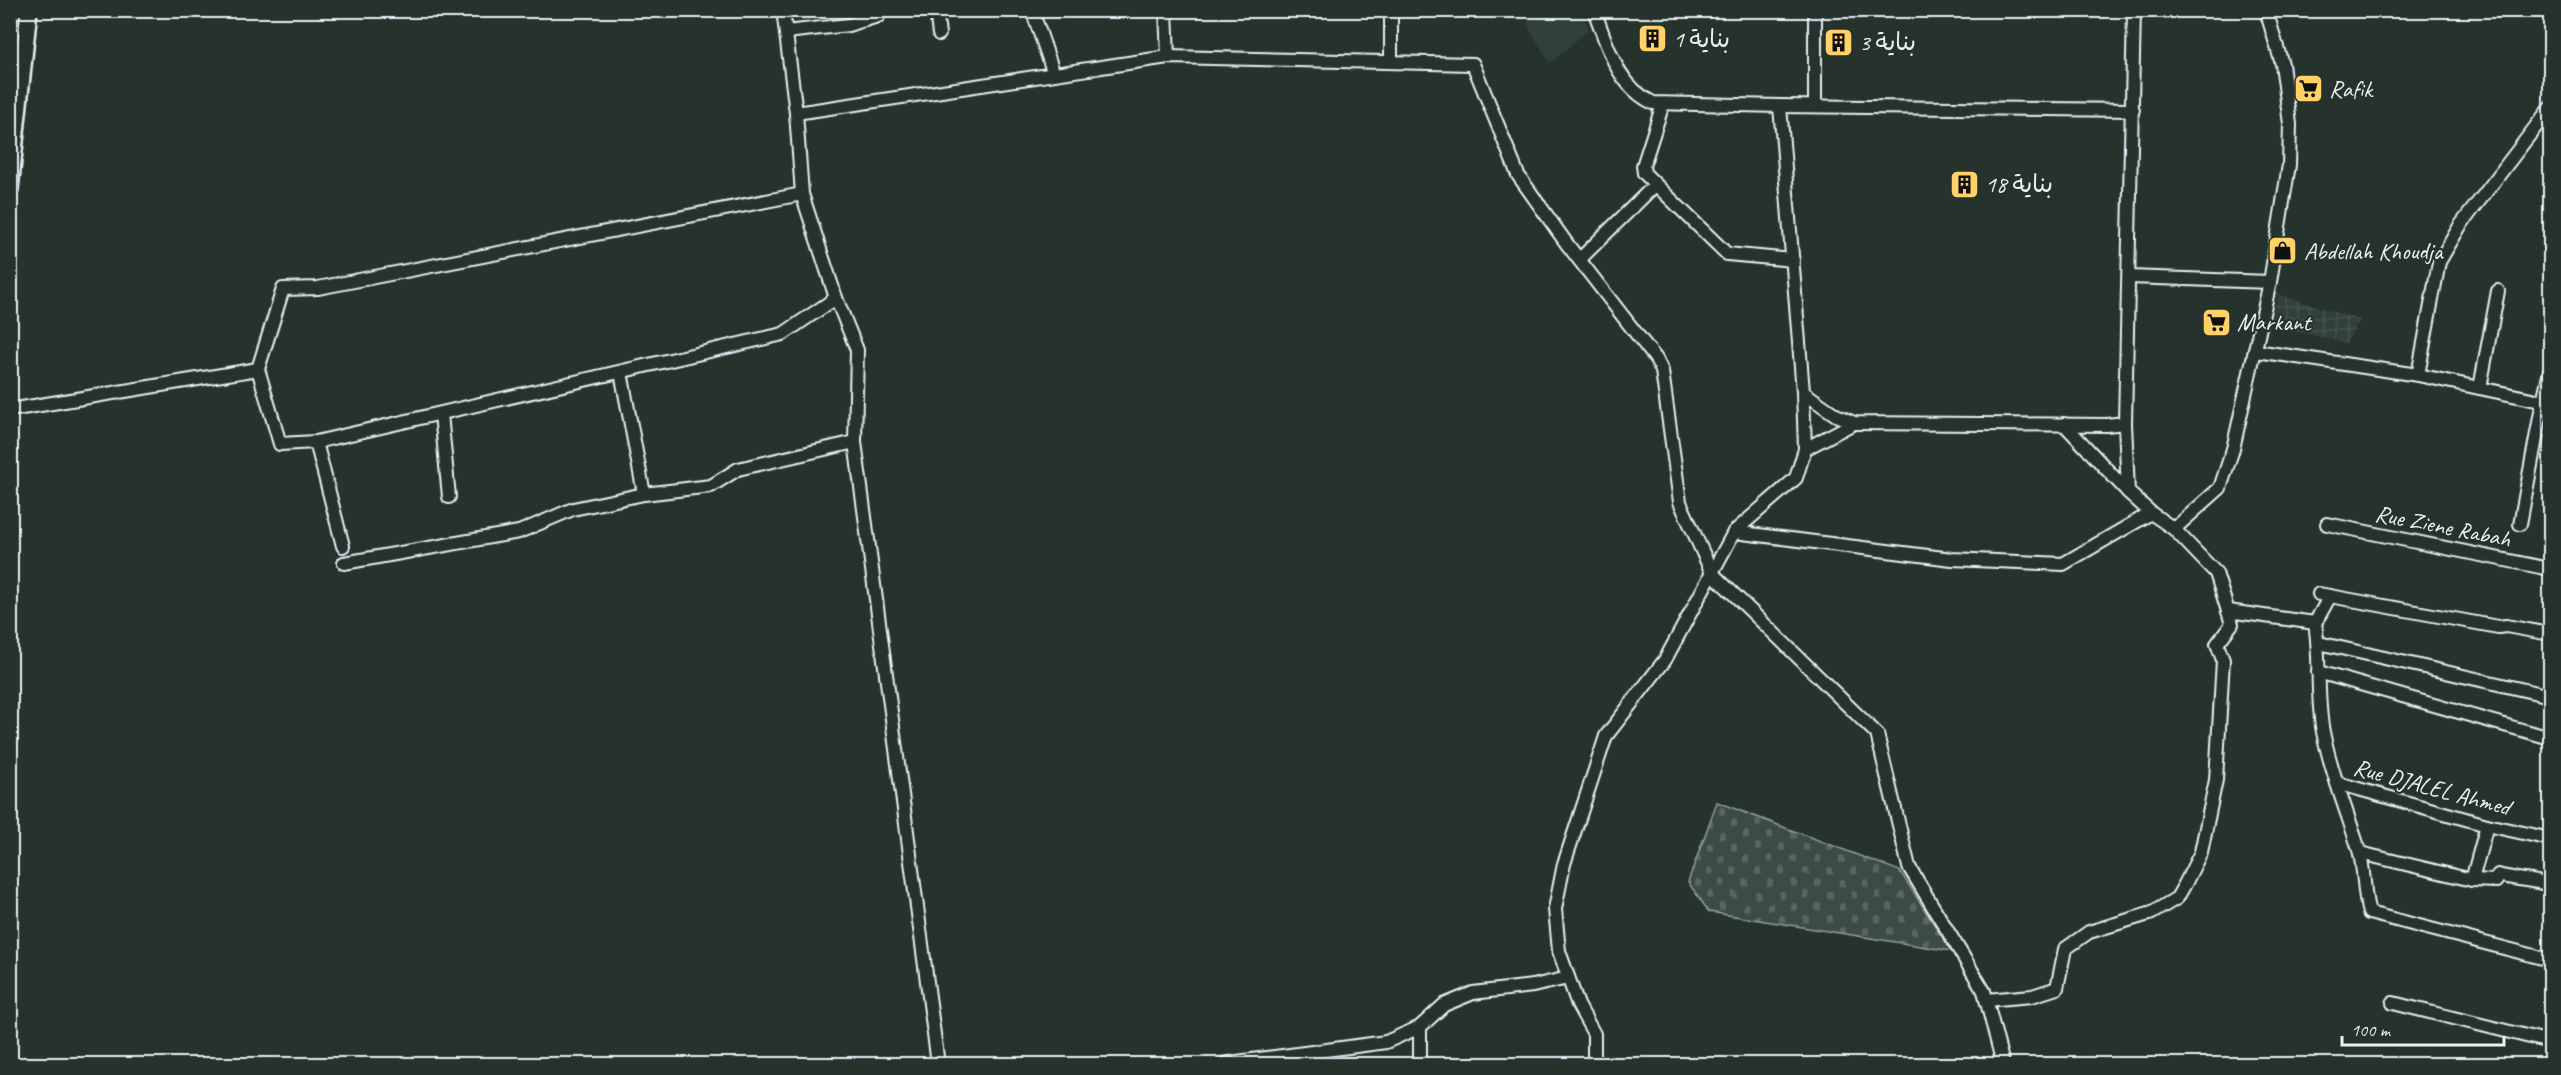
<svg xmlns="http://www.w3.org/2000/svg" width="2561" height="1075" viewBox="0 0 2561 1075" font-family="Caveat,'Playpen Sans Arabic',sans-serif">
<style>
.built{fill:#333f3a}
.industrial{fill:url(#industrial-grid)}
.cemetery{fill:url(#cemetery-stones);stroke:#939ea0;stroke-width:1.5}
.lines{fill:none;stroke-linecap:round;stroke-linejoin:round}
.minor-casing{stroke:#e8f1f8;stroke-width:16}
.tertiary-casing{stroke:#e8f1f8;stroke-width:20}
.minor{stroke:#26332d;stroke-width:12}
.tertiary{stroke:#26332d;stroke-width:15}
.labels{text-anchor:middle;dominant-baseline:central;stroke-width:4.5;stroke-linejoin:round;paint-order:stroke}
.poi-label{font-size:24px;fill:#e8f1f8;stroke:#26332d;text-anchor:start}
.street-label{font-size:24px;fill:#e8f1f8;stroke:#26332d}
</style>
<defs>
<pattern id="industrial-grid" width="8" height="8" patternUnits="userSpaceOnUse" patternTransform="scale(1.5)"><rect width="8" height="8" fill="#333f3a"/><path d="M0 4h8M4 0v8" fill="none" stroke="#47524e"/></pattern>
<pattern id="cemetery-stones" width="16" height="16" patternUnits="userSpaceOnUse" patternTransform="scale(1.5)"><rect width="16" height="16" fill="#3e4b47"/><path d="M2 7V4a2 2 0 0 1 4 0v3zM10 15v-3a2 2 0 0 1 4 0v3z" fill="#5a6562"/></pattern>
</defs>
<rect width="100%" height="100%" fill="#26332d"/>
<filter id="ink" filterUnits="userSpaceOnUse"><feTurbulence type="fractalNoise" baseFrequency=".0167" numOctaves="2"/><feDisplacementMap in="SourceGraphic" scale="12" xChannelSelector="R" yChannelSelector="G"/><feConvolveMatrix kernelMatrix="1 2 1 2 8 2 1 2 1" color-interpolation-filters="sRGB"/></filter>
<g filter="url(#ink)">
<polygon class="built" points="1540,11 1581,11 1589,29 1550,63 1526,23"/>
<polygon class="industrial" points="2278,294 2360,320 2346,343 2271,325"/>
<polygon class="cemetery" points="1717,802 1900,871 1951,951 1709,912 1688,882"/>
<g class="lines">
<defs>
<g id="minor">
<polyline points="783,10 796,113 1168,57 1473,64 1518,175 1567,244 1656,359 1662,371 1680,502 1712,573 1877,734 1909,867 1984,991 2003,1064"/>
<polyline points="936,10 939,34"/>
<polyline points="1032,10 1054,74"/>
<polyline points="1166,10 1168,57"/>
<polyline points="1391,10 1391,62"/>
<path d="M1594,10C1608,46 1616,85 1653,103L1780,106L1803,392L1836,415L1854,423L2106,425L2125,423L2128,492L2151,513"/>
<polyline points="1815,10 1815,106"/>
<polyline points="786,32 848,25 878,16 878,10"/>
<polyline points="1663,104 1643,166 1644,173 1727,254 1793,260"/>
<polyline points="1780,106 2133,110"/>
<polyline points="1580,259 1655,185"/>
<polyline points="2129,277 2270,282"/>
<polyline points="836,298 857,350 855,442 938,1064"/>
<polyline points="2256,351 2418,375 2550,403"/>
<polyline points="258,369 280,444 316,442 783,334 836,298 802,194"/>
<polyline points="621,372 644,494"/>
<polyline points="2418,375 2439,262 2460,226 2550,108"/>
<polyline points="2480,388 2498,291"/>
<polyline points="10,410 258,369 283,289 318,288 802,194 796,113"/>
<polyline points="441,414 449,497"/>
<polyline points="2125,423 2134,10"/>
<polyline points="2064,424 2128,492"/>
<polyline points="316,442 343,546"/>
<polyline points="1805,449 1854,423"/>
<polyline points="2327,524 2550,569"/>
<polyline points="2520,524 2543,401 2550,371"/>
<polyline points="1734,532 1952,559 2063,564 2151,513 2174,529 2220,488 2233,449 2270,282 2289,165 2290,124 2282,64 2266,10"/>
<polyline points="344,563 519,532 573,509 644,494 711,486 738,469 855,442"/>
<polyline points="2319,594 2498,627 2506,626 2550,634"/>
<path d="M2228,611L2315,623C2321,659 2316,696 2323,732C2331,773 2347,811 2359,850C2365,871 2363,893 2369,913L2550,960"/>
<polyline points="2315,623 2330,596"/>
<polyline points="2319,643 2550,696"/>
<polyline points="2318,672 2550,738"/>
<polyline points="2337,783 2487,825 2550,839"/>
<path d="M2360,853L2472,880L2496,881L2498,875C2516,880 2534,880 2550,885"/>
<polyline points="2472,880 2487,825"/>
<polyline points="1986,1000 2032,996 2057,988 2065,949 2089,932 2152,913 2177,898 2185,884 2201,852 2216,780 2223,660 2217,644 2232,624 2216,573 2174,529"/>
<polyline points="2393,1003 2550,1042"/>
<polyline points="1420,1027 1420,1064"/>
<polyline points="1222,1064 1386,1042 1420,1027 1444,1005 1473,993 1533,986 1568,978"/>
<polyline points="1594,1064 1594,1034 1578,1005 1559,951 1555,909 1564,864 1606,736 1665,660 1734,532 1796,478 1805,449 1803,392"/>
</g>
<polyline id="tertiary" points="10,189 29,10"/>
</defs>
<use href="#minor" class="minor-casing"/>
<use href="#tertiary" class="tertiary-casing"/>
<use href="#minor" class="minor"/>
<use href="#tertiary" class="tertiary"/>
</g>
</g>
<defs>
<symbol id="building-square" viewBox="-11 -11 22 22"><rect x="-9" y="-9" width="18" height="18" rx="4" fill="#ffd166" stroke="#26332d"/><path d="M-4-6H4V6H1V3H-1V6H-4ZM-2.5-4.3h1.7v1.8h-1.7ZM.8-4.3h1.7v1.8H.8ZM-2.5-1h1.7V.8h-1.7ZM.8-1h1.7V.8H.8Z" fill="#111"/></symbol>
<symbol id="supermarket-square" viewBox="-11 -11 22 22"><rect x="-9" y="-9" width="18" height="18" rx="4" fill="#ffd166" stroke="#26332d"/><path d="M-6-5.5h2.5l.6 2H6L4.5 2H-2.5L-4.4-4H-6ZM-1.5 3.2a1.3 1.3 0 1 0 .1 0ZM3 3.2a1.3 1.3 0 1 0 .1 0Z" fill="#111"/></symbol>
<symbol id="shop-square" viewBox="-11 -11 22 22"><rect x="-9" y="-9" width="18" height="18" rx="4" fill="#ffd166" stroke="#26332d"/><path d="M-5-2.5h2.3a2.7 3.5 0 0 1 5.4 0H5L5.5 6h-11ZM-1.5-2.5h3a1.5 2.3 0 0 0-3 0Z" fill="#111"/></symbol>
</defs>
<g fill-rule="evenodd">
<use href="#building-square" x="1636" y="22" width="33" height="33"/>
<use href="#building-square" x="1822" y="26" width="33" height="33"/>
<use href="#supermarket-square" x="2292" y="72" width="33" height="33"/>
<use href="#building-square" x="1948" y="168" width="33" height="33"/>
<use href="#shop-square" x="2266" y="234" width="33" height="33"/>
<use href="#supermarket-square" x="2200" y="306" width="33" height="33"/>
</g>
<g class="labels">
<g class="poi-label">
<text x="1673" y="39">بناية 1</text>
<text x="1859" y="42">بناية 3</text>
<text x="2329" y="89">Rafik</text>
<text x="1985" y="184">بناية 18</text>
<text x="2304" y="251">Abdellah Khoudja</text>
<text x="2237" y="322">Markant</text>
</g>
<g class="street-label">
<text transform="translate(2443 526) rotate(11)">Rue Ziene Rabah</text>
<text transform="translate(2432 787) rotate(15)">Rue DJALEL Ahmed</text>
</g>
</g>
<rect width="2561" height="1075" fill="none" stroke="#26332d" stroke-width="36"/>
<rect x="18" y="18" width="2525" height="1039" fill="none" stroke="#e8f1f8" stroke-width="2" filter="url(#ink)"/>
<path d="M2342 1036v9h162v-9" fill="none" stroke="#e8f1f8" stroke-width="3"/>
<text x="2351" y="1036" font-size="18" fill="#e8f1f8" stroke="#26332d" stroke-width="4.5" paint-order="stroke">100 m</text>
</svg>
